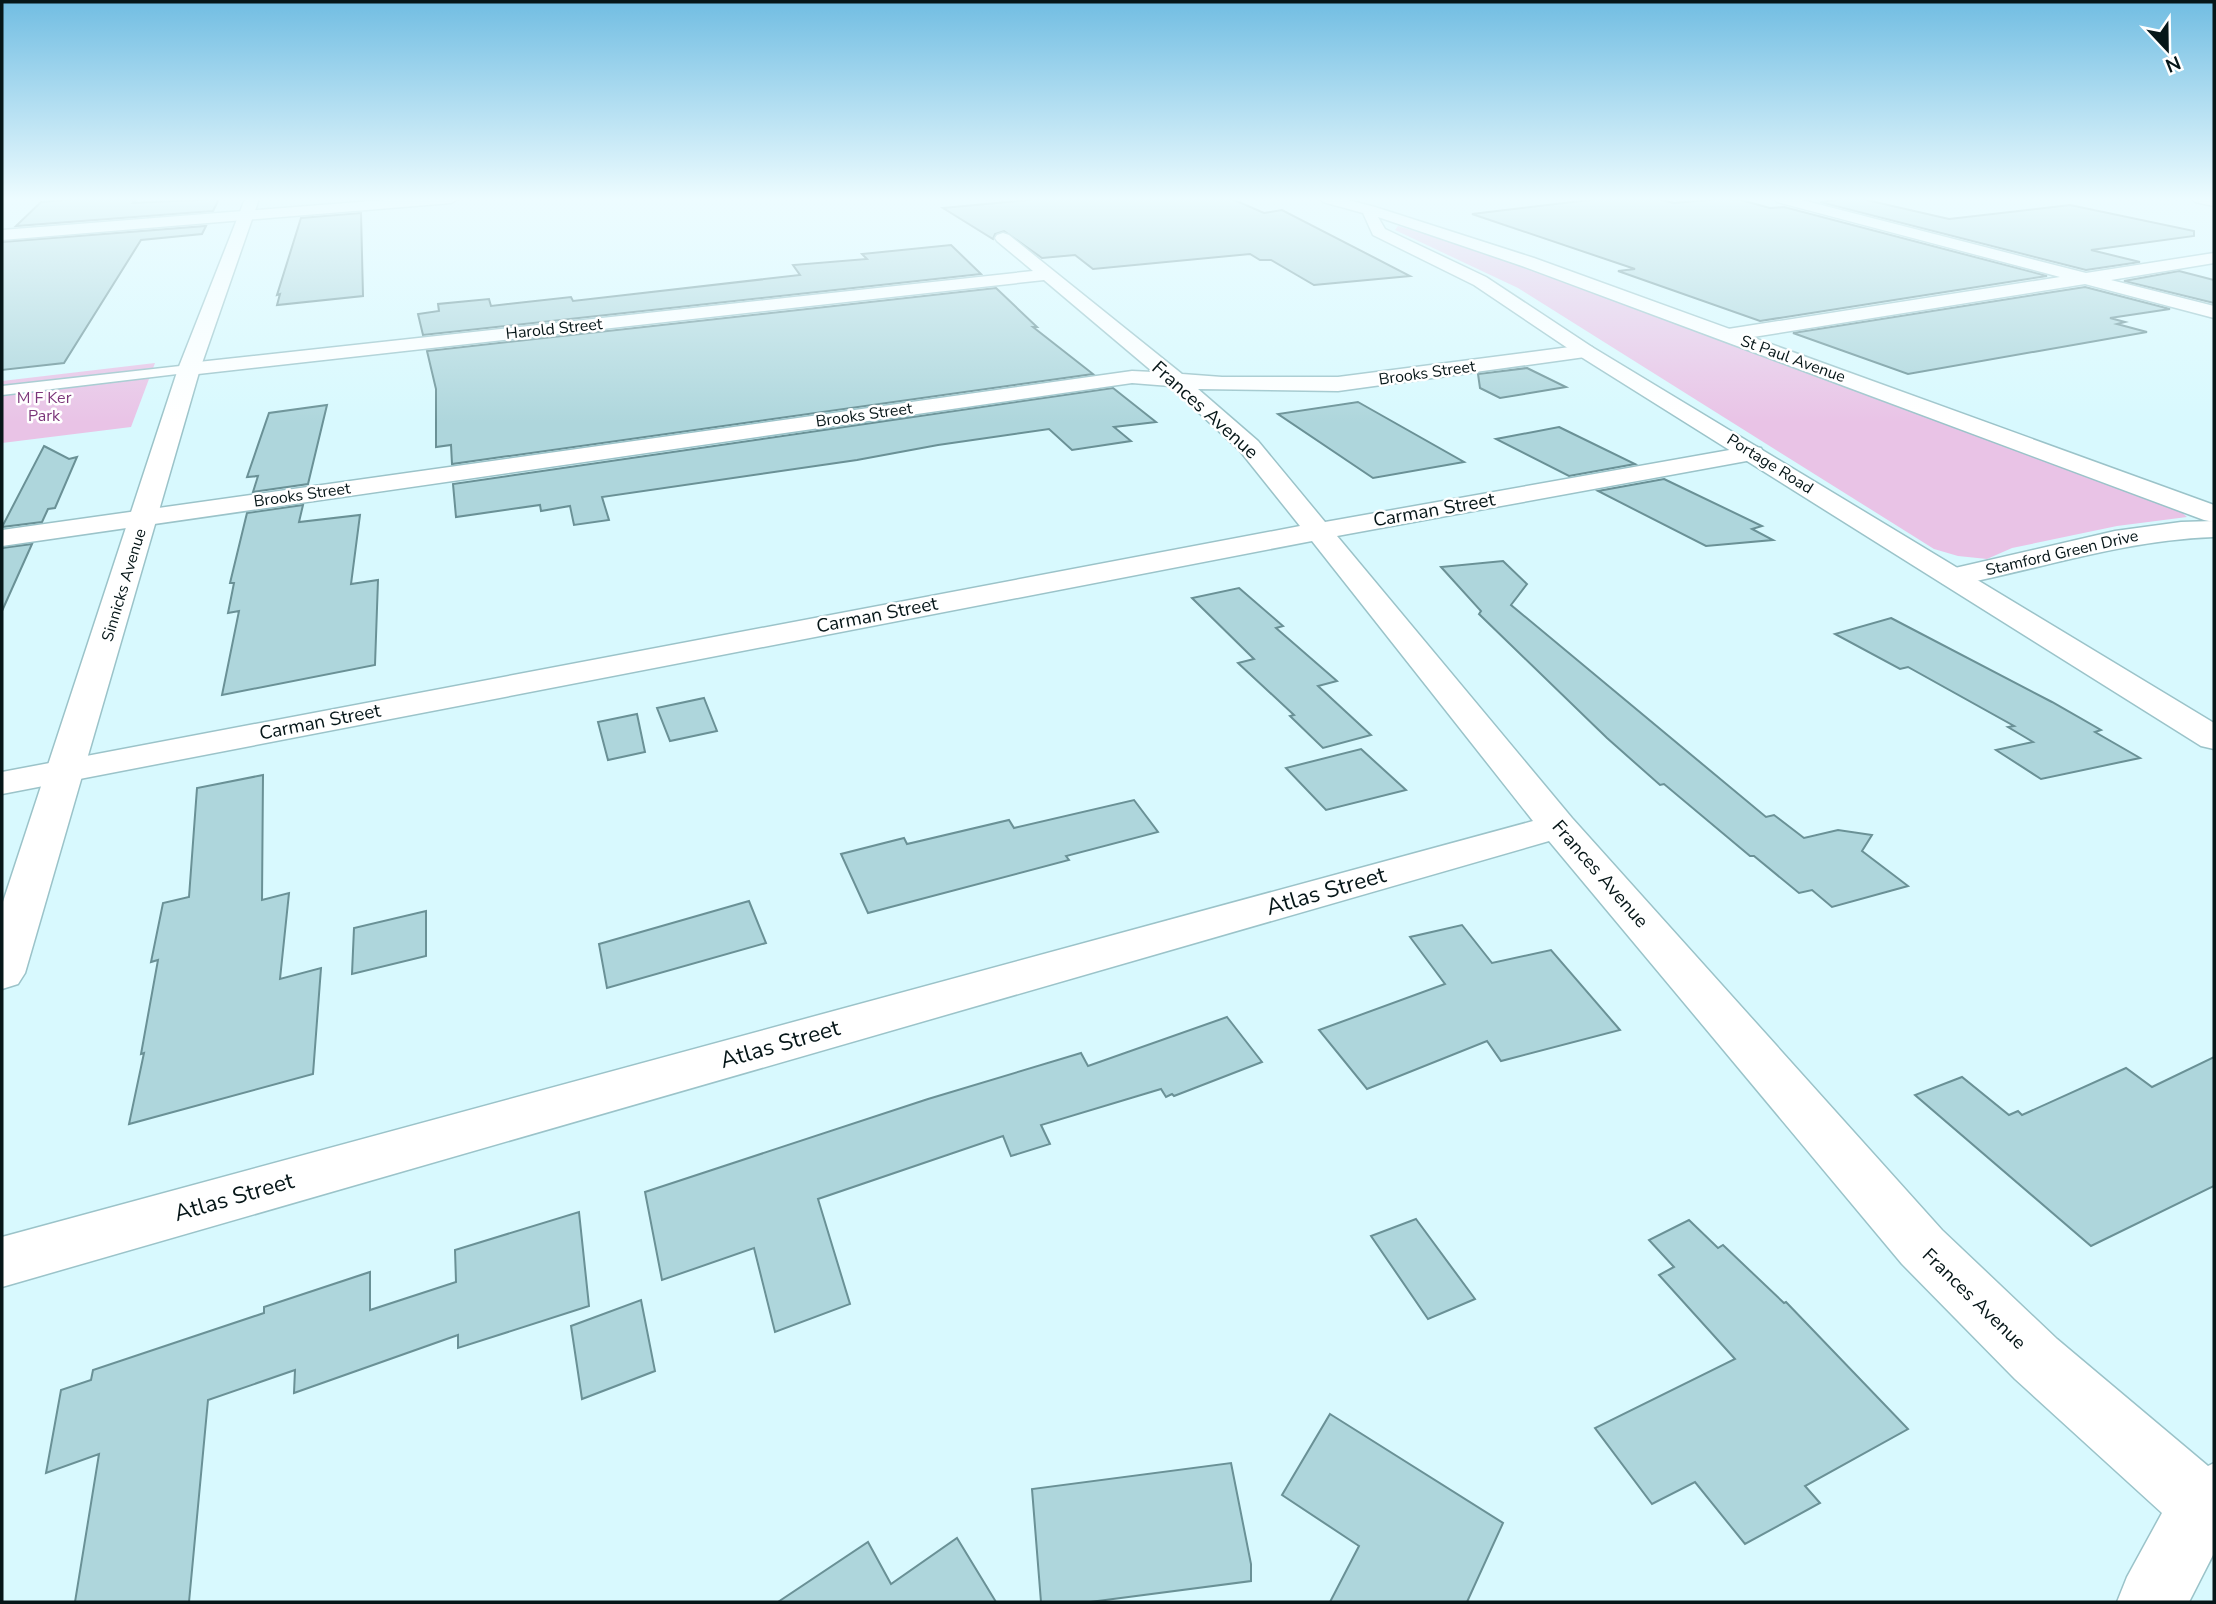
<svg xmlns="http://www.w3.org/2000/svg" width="2216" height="1604" viewBox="0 0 2216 1604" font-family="'Nunito Sans',sans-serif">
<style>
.green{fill:#e9c3e6}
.building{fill:#aed6dc;stroke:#6a9196;stroke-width:2}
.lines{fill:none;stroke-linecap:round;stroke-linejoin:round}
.lane-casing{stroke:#9bc3c9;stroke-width:3}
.street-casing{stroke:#9bc3c9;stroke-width:3}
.secondary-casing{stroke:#9bc3c9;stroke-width:3}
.lane{fill:#fff;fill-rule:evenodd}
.street{fill:#fff;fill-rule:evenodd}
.secondary{fill:#fff;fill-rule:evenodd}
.labels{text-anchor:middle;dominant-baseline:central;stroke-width:5;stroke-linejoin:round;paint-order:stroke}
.far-street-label{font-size:16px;fill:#061618;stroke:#fff}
.far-park-label{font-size:16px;fill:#7c377a;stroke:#fff}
.street-label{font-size:19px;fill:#061618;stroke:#fff}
.near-street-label{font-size:23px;fill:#061618;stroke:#fff}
</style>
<rect width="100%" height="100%" fill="#d8f9fe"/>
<g class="green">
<polygon points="1398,226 1486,252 2178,509 2187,517 2117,526 2012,548 1987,559 1958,556 1934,549 1518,288 1395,230"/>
<polygon points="155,363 131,427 2,443 2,381"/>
</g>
<g class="building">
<polygon points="75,199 137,199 133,203 219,199 213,211 16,226 41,202"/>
<polygon points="1038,199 1232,199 1264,213 1282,210 1410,276 1314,285 1271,260 1260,260 1250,254 1093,269 1075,255 1042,258 1004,231 995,234 993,239 943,208"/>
<polygon points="1598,199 1658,199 1674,203 1720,199 1741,200 1770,208 1784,207 2047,276 1760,321 1618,271 1635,269 1472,214"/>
<polygon points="1843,199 1862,199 1949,219 2070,205 2194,231 2194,236 2091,250 2140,262 2086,270 1820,202"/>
<polygon points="361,213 363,296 277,305 280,294 277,295 301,218"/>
<polygon points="206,226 202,234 141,240 64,363 2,370 2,242"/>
<polygon points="951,245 981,274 423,335 418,314 439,311 438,304 489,299 491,306 571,297 573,301 800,275 793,265 867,259 862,254"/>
<polygon points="2179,271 2214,280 2214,303 2124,281"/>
<polygon points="2085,287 2170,309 2110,318 2125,322 2117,324 2147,332 1908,374 1793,333"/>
<polygon points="996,288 1037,327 1033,327 1093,374 452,464 451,445 436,447 436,389 427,351"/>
<polygon points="1527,368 1566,387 1500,398 1480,388 1478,374"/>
<polygon points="1113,388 1156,422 1114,427 1131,441 1072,450 1049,429 938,445 857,460 602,497 609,520 574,525 570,506 541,511 540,505 456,517 453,484"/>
<polygon points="1358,402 1464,462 1373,478 1278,414"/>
<polygon points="327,405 308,484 253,492 258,476 247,477 269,413"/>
<polygon points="1559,427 1635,464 1569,476 1496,439"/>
<polygon points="44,446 69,459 77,457 55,508 48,509 42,522 2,527"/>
<polygon points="1664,479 1762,526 1752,529 1773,540 1706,546 1598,491"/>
<polygon points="303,505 299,522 360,515 351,584 378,580 375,665 222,695 239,611 228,613 234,583 230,583 247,513"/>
<polygon points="32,544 2,611 2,548"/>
<polygon points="1503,561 1527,584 1511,605 1766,817 1774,815 1804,838 1838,830 1872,835 1862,851 1908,886 1832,907 1812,890 1799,893 1754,856 1750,856 1664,784 1660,785 1607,738 1479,614 1481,611 1441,567"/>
<polygon points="1239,588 1283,626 1276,628 1337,681 1318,686 1371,735 1323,748 1290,716 1294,715 1238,663 1254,659 1192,598"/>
<polygon points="1891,618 2052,702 2101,730 2095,732 2140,758 2041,779 1996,750 2033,742 2008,727 2014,726 1908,667 1900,669 1835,634"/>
<polygon points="704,698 717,731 670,741 657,708"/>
<polygon points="637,714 645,752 608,760 598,722"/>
<polygon points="1361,749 1406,790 1326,810 1286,768"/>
<polygon points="263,775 262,900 289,893 280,979 321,968 313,1074 129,1124 144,1053 141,1054 158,960 151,962 163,903 189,897 197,788"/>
<polygon points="1134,800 1158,832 1066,856 1069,860 868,913 841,854 904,838 907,844 1009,820 1014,828"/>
<polygon points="749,901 766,943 607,988 599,944"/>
<polygon points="426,911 426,956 352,974 354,928"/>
<polygon points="1462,925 1492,963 1551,950 1620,1030 1501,1061 1487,1041 1367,1089 1319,1030 1445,984 1410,937"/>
<polygon points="1227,1017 1262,1062 1174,1096 1172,1094 1166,1097 1161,1089 1041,1125 1050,1144 1011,1156 1003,1136 818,1199 850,1304 775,1332 754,1248 662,1280 645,1192 928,1099 1081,1053 1088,1066"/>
<polygon points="2214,1057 2214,1186 2091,1246 1915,1095 1962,1077 2009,1115 2018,1111 2022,1115 2126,1068 2152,1087"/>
<polygon points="579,1212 589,1306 458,1348 458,1335 294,1393 295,1370 208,1400 189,1602 75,1602 99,1454 46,1473 61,1390 91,1380 93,1370 264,1313 264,1307 370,1272 370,1310 456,1282 455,1250"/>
<polygon points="1416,1219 1475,1299 1428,1319 1371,1236"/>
<polygon points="1689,1220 1718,1248 1723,1245 1784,1303 1786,1302 1908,1429 1805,1486 1820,1503 1745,1544 1695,1482 1652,1504 1595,1428 1735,1359 1659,1275 1674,1267 1649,1240"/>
<polygon points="641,1300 655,1371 582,1399 571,1326"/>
<polygon points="1330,1414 1503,1523 1467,1602 1330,1602 1359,1546 1282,1495"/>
<polygon points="1231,1463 1251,1564 1251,1581 1090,1602 1041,1602 1032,1489"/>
<polygon points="957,1538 996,1602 778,1602 868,1542 891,1584"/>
</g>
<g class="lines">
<defs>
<polygon id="lane" points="189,365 194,366 196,369 194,372 2,395 2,386"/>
<g id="street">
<polygon points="398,199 458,199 451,203 2,240 2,230"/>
<polygon points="1775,199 1798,199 2086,273 2214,253 2214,263 2111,280 2214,306 2214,318 2085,284 1728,341 1721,339 1718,335 1721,331 1728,329 2060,277 1777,202"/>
<polygon points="2193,199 2214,199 2214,206 2195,202"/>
<polygon points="1003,233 1009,235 1182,374 1222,377 1338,377 1585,345 1592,347 1595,351 1592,355 1585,357 1338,391 1198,389 1258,441 1325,522 1752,446 1761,448 1764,453 1761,458 1752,460 1337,536 1572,818 1942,1230 2057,1339 2208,1466 2214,1463 2214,1553 2189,1602 2117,1602 2127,1577 2162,1513 2015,1379 1902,1264 1549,841 2,1287 2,1237 1533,821 1312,541 2,794 2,772 1300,526 1240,451 1170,386 1132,383 2,546 2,530 1132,371 1153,372 1044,280 189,375 182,373 178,369 182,365 189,363 1033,271 997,241 995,238 997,235"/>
<path d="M2214,521V537C2124,540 2040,569 1952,586L1942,583L1937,577L1942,571L2115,531L2181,522Z"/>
</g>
<g id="secondary">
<polygon points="245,199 259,199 200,369 25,973 18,984 2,989 2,905 178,369"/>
<polygon points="1321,199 1344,199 1375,207 1534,258 2214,505 2214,522 2204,520 1522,266 1378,217 1385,229 1486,277 1592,347 2214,723 2214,749 2201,746 1578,355 1474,285 1373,235 1363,213 1323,202"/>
</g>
</defs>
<use href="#lane" class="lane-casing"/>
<use href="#street" class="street-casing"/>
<use href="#secondary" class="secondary-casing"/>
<use href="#lane" class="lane"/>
<use href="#street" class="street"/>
<use href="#secondary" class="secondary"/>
</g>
<linearGradient id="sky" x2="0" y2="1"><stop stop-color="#71bde2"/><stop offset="0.47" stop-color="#edfcff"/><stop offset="1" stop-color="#edfcff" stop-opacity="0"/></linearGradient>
<rect width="2216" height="423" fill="url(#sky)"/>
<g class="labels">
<g class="far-street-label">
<text transform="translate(554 329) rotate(-6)">Harold Street</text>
<text transform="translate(1793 359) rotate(20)">St Paul Avenue</text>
<text transform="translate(1427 373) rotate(-8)">Brooks Street</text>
<text transform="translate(864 415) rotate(-8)">Brooks Street</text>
<text transform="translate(1770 464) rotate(32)">Portage Road</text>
<text transform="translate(302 495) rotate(-8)">Brooks Street</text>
<text transform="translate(2062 553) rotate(-13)">Stamford Green Drive</text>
<text transform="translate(124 585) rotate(-73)">Sinnicks Avenue</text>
</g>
<g class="far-park-label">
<text x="44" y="398">M F Ker<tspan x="44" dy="18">Park</tspan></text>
</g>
<g class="street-label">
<text transform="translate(1205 410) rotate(42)">Frances Avenue</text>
<text transform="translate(1434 510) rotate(-10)">Carman Street</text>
<text transform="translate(877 615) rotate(-11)">Carman Street</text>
<text transform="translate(320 722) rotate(-11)">Carman Street</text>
<text transform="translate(1600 874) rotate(49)">Frances Avenue</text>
<text transform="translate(1974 1299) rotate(44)">Frances Avenue</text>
</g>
<g class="near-street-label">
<text transform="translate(1326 891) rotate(-16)">Atlas Street</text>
<text transform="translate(780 1044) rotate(-16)">Atlas Street</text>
<text transform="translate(234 1197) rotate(-16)">Atlas Street</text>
</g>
</g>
<rect width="2216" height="1604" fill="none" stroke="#061618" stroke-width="7"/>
<g transform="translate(2167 49) rotate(158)" stroke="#ffffff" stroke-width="5" paint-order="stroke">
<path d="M0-5L12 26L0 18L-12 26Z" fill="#061618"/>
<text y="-10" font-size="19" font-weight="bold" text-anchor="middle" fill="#061618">N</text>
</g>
</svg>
